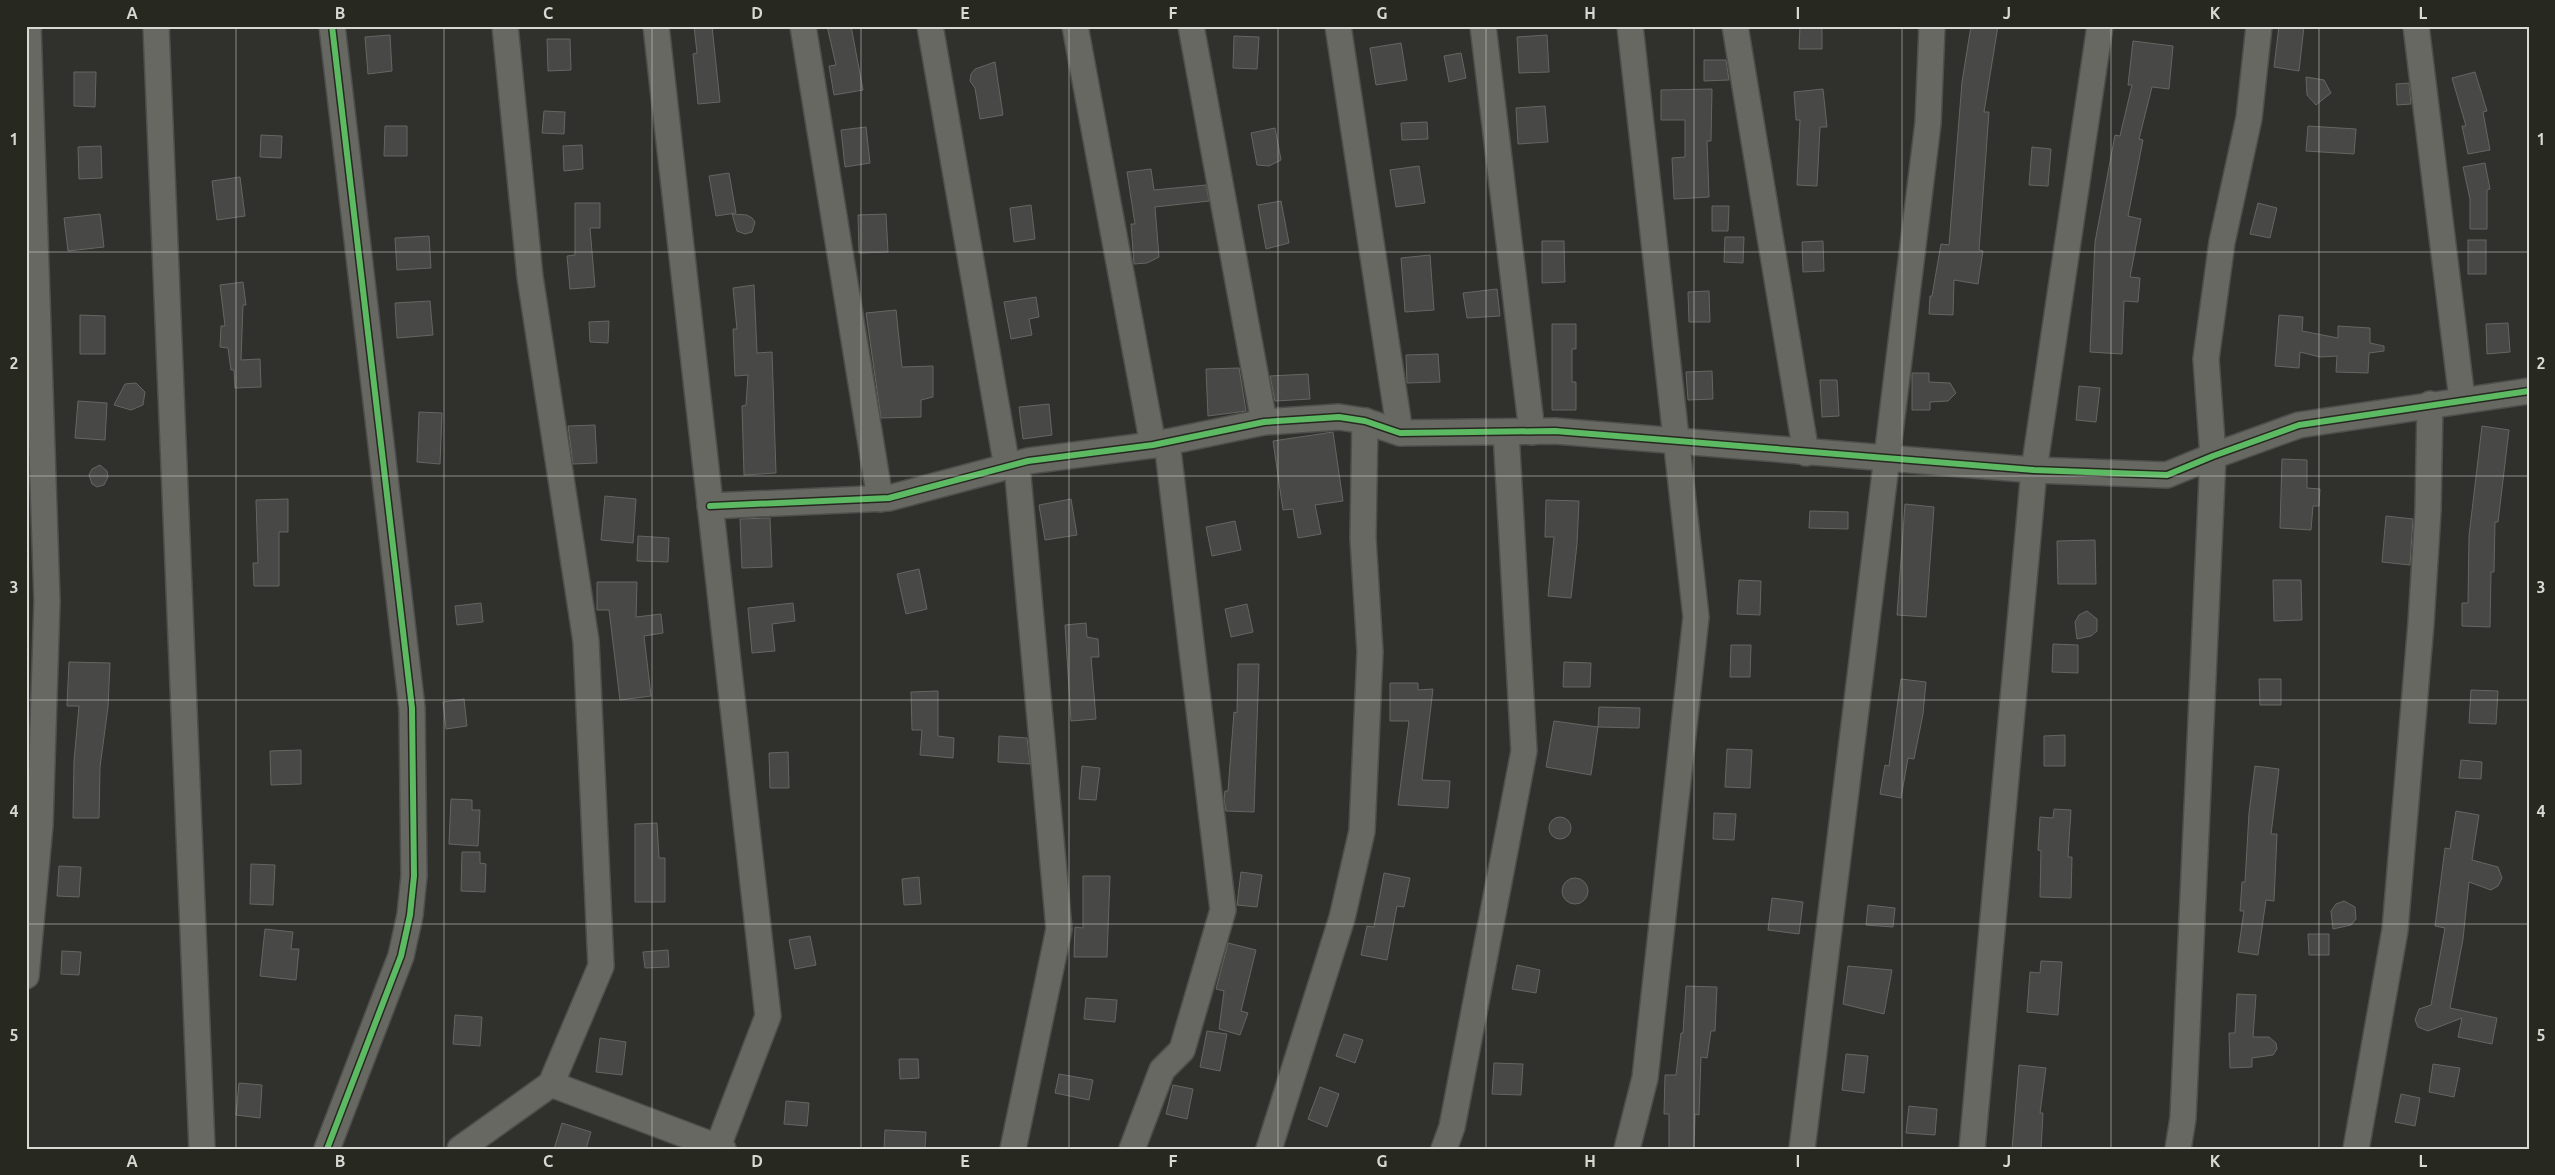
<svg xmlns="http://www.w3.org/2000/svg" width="2555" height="1175" viewBox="0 0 2555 1175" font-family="Ubuntu,sans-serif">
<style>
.building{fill:#484846;stroke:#656662}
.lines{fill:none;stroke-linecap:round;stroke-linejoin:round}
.minor-casing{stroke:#4e4e4c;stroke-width:28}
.minor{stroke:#666861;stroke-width:25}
.cycleway-casing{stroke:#272921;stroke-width:9}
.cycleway{stroke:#5cba63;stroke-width:6}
.grid{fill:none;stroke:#d8d9d4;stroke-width:1;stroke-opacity:0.55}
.neatline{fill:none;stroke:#d8d9d4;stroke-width:2}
.grid-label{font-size:16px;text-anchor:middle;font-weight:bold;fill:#d8d9d4}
</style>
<rect width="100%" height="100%" fill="#30312d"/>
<g class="building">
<polygon points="694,26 712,26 720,102 698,104 693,54 697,53"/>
<polygon points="827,26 851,26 863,90 834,95 829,66 836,65"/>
<polygon points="1800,26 1822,26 1822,49 1799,49"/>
<polygon points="1971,26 1998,26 1984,112 1989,112 1979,250 1983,251 1978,284 1954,280 1953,315 1929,314 1930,296 1932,296 1941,244 1949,245 1962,82"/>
<polygon points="2279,26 2304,26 2299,71 2274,67"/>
<polygon points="390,35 392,71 368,74 365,37"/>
<polygon points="1547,35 1549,72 1519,73 1517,37"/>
<polygon points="1234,36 1259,37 1257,69 1233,68"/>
<polygon points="547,39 570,39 571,70 548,71"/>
<polygon points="2133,41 2173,46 2169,89 2152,87 2139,139 2143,140 2128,216 2141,219 2130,277 2140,278 2138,302 2124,301 2122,354 2090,352 2095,242 2115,135 2120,136 2132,85 2128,85"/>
<polygon points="1401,43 1407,80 1376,85 1370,48"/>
<polygon points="1461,53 1466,78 1449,82 1444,56"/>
<polygon points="1704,60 1726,60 1729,80 1704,81"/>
<polygon points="995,62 1003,115 980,119 975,88 970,81 971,74 975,69"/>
<polygon points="74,72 96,72 95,107 74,106"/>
<polygon points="2475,72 2487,111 2483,112 2490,150 2468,154 2462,126 2466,126 2452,78"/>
<polygon points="2306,77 2324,80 2331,93 2316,105 2307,95"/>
<polygon points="2409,83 2411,104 2397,105 2396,84"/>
<polygon points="1712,89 1711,141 1707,141 1709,197 1674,199 1672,158 1685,157 1685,120 1661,120 1661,90"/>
<polygon points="1823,89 1827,127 1820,127 1817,186 1797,185 1800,120 1796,120 1794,92"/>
<polygon points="1545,106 1548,142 1518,144 1516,108"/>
<polygon points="544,111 565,112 564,134 542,133"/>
<polygon points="1427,122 1428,139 1402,140 1401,123"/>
<polygon points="385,126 407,126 407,156 384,156"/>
<polygon points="2308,126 2356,129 2354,154 2306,151"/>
<polygon points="866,127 870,163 845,167 841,130"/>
<polygon points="1275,128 1281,160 1269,166 1257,165 1251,133"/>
<polygon points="261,135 282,136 281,158 260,157"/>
<polygon points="582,145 583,169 564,171 563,146"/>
<polygon points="101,146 102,178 79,179 78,147"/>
<polygon points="2032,147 2051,149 2048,186 2029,185"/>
<polygon points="2485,163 2490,189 2487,190 2487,229 2470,229 2470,199 2463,167"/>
<polygon points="1419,166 1425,203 1396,207 1390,170"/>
<polygon points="1151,169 1154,190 1206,185 1209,201 1155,207 1159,257 1147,263 1134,264 1131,224 1135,224 1127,172"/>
<polygon points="729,173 736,213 716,216 709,176"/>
<polygon points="240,177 245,216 217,220 212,181"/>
<polygon points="1281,201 1289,243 1266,249 1258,205"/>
<polygon points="575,203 600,203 600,228 590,228 595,287 570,289 567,256 575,255"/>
<polygon points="2258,203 2277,208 2270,238 2250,234"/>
<polygon points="1031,205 1035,239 1014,242 1010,208"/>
<polygon points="1712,206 1729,206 1728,231 1712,231"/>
<polygon points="100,214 104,247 68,251 64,218"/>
<polygon points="732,214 747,215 752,218 755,222 752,232 745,234 737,231"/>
<polygon points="886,214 888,252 859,253 858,215"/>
<polygon points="429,236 431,268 397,270 395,238"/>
<polygon points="1725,237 1744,237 1743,263 1724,262"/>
<rect x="2468" y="240" width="18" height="34"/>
<polygon points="1542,241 1564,241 1565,282 1542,283"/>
<polygon points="1823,241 1824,271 1803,272 1802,242"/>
<polygon points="1430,255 1434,310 1405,312 1401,258"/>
<polygon points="243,282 246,305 243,305 241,360 260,359 261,387 235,388 234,370 231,370 228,348 220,347 221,326 225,326 220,285"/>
<polygon points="754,285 757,353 772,352 776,473 744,475 742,406 746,405 748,375 735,376 733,329 737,329 733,288"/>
<polygon points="1497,289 1500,316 1467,318 1463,293"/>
<polygon points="1709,291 1710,322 1689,322 1688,292"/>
<polygon points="1036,297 1039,317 1029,319 1032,335 1011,339 1004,302"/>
<polygon points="430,301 433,335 397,338 395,303"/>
<polygon points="896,310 902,367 933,366 933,397 921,400 921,417 881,418 866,313"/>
<polygon points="80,315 105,316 105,354 80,354"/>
<polygon points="2279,315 2303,317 2302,331 2338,338 2338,326 2370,328 2370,343 2384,346 2384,351 2369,353 2368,373 2336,372 2337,356 2320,357 2300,352 2299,368 2275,366"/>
<polygon points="609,321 608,343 590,342 589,322"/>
<polygon points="2508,323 2510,352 2487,354 2486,324"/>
<polygon points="1552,324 1576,324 1576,349 1572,349 1572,382 1576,382 1576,410 1552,410"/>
<polygon points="1438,354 1440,382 1407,383 1406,355"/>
<polygon points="1239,368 1246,411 1208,416 1206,369"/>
<polygon points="1712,371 1713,399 1688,400 1686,372"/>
<polygon points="1912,373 1929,373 1929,382 1950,383 1956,393 1948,401 1930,402 1930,410 1912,410"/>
<polygon points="1308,374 1310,399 1275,401 1270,376"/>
<polygon points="1820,380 1837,380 1839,416 1822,417"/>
<polygon points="136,383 145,392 143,405 131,410 114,405 125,384"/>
<polygon points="2079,386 2100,388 2096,422 2076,420"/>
<polygon points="78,401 107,403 105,440 75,438"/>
<polygon points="1049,404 1052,435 1023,439 1019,407"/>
<polygon points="419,412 442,413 440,464 417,462"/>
<polygon points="595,425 597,463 573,464 568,426"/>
<polygon points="2482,426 2509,430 2498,522 2495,522 2494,572 2491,572 2490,627 2462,626 2462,603 2468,603 2469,536"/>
<polygon points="1333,432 1343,501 1315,505 1321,534 1298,538 1293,509 1283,510 1273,441"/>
<polygon points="2282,459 2307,460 2307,488 2320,489 2319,506 2313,506 2311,530 2280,528"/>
<polygon points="100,465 107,471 108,477 104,485 97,487 92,484 89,475 92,469"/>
<polygon points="605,496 636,499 633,543 601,540"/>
<polygon points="288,499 288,532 279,532 279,586 254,586 253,563 258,563 256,500"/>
<polygon points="1071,499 1077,535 1045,540 1039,505"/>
<polygon points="1546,500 1579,501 1577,544 1571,598 1548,596 1554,537 1545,537"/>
<polygon points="1905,504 1934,507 1926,617 1897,615"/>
<polygon points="1810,511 1848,512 1848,529 1809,528"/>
<polygon points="2386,516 2413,519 2410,565 2382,562"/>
<polygon points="770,518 772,567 742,568 740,519"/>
<polygon points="1235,521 1241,550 1212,556 1206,527"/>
<polygon points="638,536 669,538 668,562 637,561"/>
<polygon points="2095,540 2096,584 2058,584 2057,541"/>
<polygon points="919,569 927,609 906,614 897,574"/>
<polygon points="1739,580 1761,581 1760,615 1737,614"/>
<polygon points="2273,580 2301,580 2302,620 2274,621"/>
<polygon points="597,582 637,582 636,617 661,614 663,633 644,636 651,696 620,700 609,610 597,610"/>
<polygon points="481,603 483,622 457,625 455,606"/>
<polygon points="793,603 795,621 772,624 775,651 752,653 748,608"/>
<polygon points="1247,604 1253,632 1231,637 1225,609"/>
<polygon points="2087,611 2097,619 2097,631 2091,636 2077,639 2075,622 2079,615"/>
<polygon points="1086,623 1087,637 1098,639 1099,657 1091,657 1096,719 1071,721 1065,625"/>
<polygon points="2053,644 2078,645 2078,673 2052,672"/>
<polygon points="1731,645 1751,645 1750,677 1730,677"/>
<polygon points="69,662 110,663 108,707 100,767 99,818 73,818 74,761 79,706 67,706"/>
<polygon points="1564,662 1591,663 1590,687 1563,687"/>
<polygon points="1238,664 1259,664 1254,812 1226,811 1224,799 1225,791 1228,791 1234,712 1237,713"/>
<polygon points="1901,679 1926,682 1923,714 1914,759 1908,758 1901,798 1880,794 1885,765 1889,766"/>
<polygon points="2259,679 2281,679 2281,705 2260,705"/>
<polygon points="1390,683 1418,683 1418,690 1433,689 1422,780 1450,781 1448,808 1398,805 1409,721 1390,721"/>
<polygon points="2471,690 2498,691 2496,724 2469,723"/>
<polygon points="938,691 938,736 954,738 953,758 920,755 922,730 912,730 911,692"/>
<polygon points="464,699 467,726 446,729 443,702"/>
<polygon points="1599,707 1640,708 1639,728 1598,727 1591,775 1546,767 1554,721 1598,727"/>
<polygon points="2065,735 2065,766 2044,766 2044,736"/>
<polygon points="999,736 1027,738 1030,764 998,762"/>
<polygon points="1727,749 1752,750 1750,788 1725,787"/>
<polygon points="301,750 301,784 271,785 270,751"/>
<polygon points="788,752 789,788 770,788 769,753"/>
<polygon points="2461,760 2482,762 2481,779 2459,778"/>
<polygon points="1082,766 1100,768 1096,800 1079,799"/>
<polygon points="2255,766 2279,769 2271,834 2277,834 2274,901 2266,900 2258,955 2238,952 2244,911 2240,911 2242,882 2245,882 2249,813"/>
<polygon points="451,799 472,800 472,810 480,810 478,846 449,844"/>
<polygon points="2054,809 2071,810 2068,857 2072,857 2071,898 2040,897 2041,851 2038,850 2040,817 2053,818"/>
<polygon points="2456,811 2479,815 2472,860 2498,867 2502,878 2498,886 2491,890 2469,882 2463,939 2450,1008 2497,1018 2492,1044 2458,1037 2462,1018 2428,1031 2418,1027 2415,1020 2419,1009 2431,1005 2445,928 2435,926 2445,848 2450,849"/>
<polygon points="1714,813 1736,814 1734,840 1713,839"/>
<circle cx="1560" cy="828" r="11"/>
<polygon points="657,823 659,858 665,858 665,902 635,902 635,824"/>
<polygon points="462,852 480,852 480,863 486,864 485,892 461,891"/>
<polygon points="251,864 275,865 273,905 250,904"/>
<polygon points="59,866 81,867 79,897 57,896"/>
<polygon points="1241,872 1262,875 1257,907 1237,905"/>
<polygon points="1384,873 1410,878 1404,907 1397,906 1387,960 1361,955 1367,926 1374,927"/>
<polygon points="1083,876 1110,876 1107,957 1074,957 1075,927 1083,928"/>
<polygon points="919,877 921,904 904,905 902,879"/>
<circle cx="1575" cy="891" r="13"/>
<polygon points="1772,898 1803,902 1799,934 1768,930"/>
<polygon points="2344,901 2355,907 2356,919 2351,925 2333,929 2331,911 2336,904"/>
<polygon points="1868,905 1895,908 1893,927 1866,925"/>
<polygon points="265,929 293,932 291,949 299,949 296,980 260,976"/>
<polygon points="2308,934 2329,934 2329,955 2309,955"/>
<polygon points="810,936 816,965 795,969 789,940"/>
<polygon points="1228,943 1256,950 1241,1011 1248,1013 1240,1035 1219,1029 1224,991 1216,989"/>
<polygon points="668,950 669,967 645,968 643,952"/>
<polygon points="62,951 81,952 79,975 61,974"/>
<polygon points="2041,961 2062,962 2058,1015 2027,1012 2030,972 2040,973"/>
<polygon points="1517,965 1540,970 1536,993 1512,989"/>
<polygon points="1848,966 1892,970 1884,1014 1843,1004"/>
<polygon points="1686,986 1717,987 1715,1031 1711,1031 1707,1058 1701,1057 1699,1115 1695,1114 1694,1149 1669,1149 1669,1114 1664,1114 1665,1075 1676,1075 1681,1033 1683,1033"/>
<polygon points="2237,994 2256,995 2253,1037 2269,1037 2276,1043 2277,1049 2273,1055 2252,1058 2252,1067 2230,1068 2229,1033 2235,1033"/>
<polygon points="1086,998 1117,1000 1115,1022 1084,1019"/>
<polygon points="455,1015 482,1017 480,1046 453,1044"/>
<polygon points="1207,1031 1227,1034 1220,1071 1200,1067"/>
<polygon points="1344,1034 1363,1040 1355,1063 1336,1056"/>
<polygon points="600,1038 626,1042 622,1075 596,1072"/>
<polygon points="1846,1054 1868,1056 1864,1093 1842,1090"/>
<polygon points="899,1059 918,1059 919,1078 900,1079"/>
<polygon points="1494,1063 1523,1064 1521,1095 1492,1094"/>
<polygon points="2433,1064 2460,1068 2454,1097 2429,1092"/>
<polygon points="2019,1065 2046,1068 2040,1113 2043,1113 2041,1149 2012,1149"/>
<polygon points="1059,1074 1093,1080 1089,1100 1055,1093"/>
<polygon points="239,1083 262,1085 260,1118 236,1115"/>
<polygon points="1173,1085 1193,1089 1187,1119 1166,1114"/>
<polygon points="1320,1087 1339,1094 1327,1127 1308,1119"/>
<polygon points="2401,1094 2420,1098 2415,1126 2395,1122"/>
<polygon points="786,1101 809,1103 807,1126 784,1124"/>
<polygon points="1909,1106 1937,1109 1935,1135 1906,1133"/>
<polygon points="562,1123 591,1132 586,1149 554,1149"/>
<polygon points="885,1130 926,1132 925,1149 884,1149"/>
</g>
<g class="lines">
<defs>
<g id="minor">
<polyline points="156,26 202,1149"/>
<polyline points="505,26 530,277 586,641 601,966 551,1084"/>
<polyline points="656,26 768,1016 717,1149"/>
<polyline points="803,26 880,499"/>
<polyline points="930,26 1007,467"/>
<polyline points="1075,26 1153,445"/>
<polyline points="1191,26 1264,422"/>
<polyline points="1338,26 1400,433"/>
<polyline points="1483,26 1532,432"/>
<polyline points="1735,26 1806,453"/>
<polyline points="2416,26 2462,399"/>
<polyline points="710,506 889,498 1028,461 1153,445 1264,422 1339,417 1365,421 1400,433 1555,431 2034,470 2167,475 2213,456 2299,425 2529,391"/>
<polyline points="26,976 40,825 47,601 28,26"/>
<polyline points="327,1149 401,956 410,915 414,876 412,708 332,26"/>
<polyline points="460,1149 551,1084 723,1149"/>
<polyline points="1013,1149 1059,929 1017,465"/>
<polyline points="1132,1149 1162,1070 1182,1050 1223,910 1167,442"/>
<polyline points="1269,1149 1342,918 1362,831 1370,652 1363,538 1365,421"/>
<polyline points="1444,1149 1452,1127 1524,751 1506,432"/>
<polyline points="1627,1149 1645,1078 1696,617 1630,26"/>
<polyline points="1802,1149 1928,123 1932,26"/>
<polyline points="1972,1149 2034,470 2100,26"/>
<polyline points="2178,1149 2183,1118 2213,456 2206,359 2222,242 2249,118 2259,26"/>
<polyline points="2356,1149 2395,930 2421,623 2428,511 2430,404"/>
</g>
</defs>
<use href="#minor" class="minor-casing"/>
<use href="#minor" class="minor"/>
<defs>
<g id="cycleway">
<polyline points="710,506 889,498 1028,461 1153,445 1264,422 1339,417 1365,421 1400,433 1555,431 2034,470 2167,475 2213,456 2299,425 2529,391"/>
<polyline points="327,1149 401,956 410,915 414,876 412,708 332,26"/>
</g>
</defs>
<use href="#cycleway" class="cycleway-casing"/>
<use href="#cycleway" class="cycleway"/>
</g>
<path class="grid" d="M236,26V1149M444,26V1149M652,26V1149M861,26V1149M1069,26V1149M1278,26V1149M1486,26V1149M1694,26V1149M1902,26V1149M2111,26V1149M2319,26V1149M26,252H2529M26,476H2529M26,700H2529M26,924H2529"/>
<rect width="2555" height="1175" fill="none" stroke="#272921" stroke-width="55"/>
<rect x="28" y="28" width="2500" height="1120" class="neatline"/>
<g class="grid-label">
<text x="132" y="19">A</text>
<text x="340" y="19">B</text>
<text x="548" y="19">C</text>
<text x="757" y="19">D</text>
<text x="965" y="19">E</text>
<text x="1173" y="19">F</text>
<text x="1382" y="19">G</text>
<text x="1590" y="19">H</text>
<text x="1798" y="19">I</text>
<text x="2007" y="19">J</text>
<text x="2215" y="19">K</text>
<text x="2423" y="19">L</text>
<text x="14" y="145">1</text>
<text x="2541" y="145">1</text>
<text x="14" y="369">2</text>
<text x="2541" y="369">2</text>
<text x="14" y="593">3</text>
<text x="2541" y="593">3</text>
<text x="14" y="817">4</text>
<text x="2541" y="817">4</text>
<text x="14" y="1041">5</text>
<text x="2541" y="1041">5</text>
<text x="132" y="1167">A</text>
<text x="340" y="1167">B</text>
<text x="548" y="1167">C</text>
<text x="757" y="1167">D</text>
<text x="965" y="1167">E</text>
<text x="1173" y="1167">F</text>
<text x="1382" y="1167">G</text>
<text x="1590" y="1167">H</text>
<text x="1798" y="1167">I</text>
<text x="2007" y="1167">J</text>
<text x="2215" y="1167">K</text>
<text x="2423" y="1167">L</text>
</g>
</svg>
